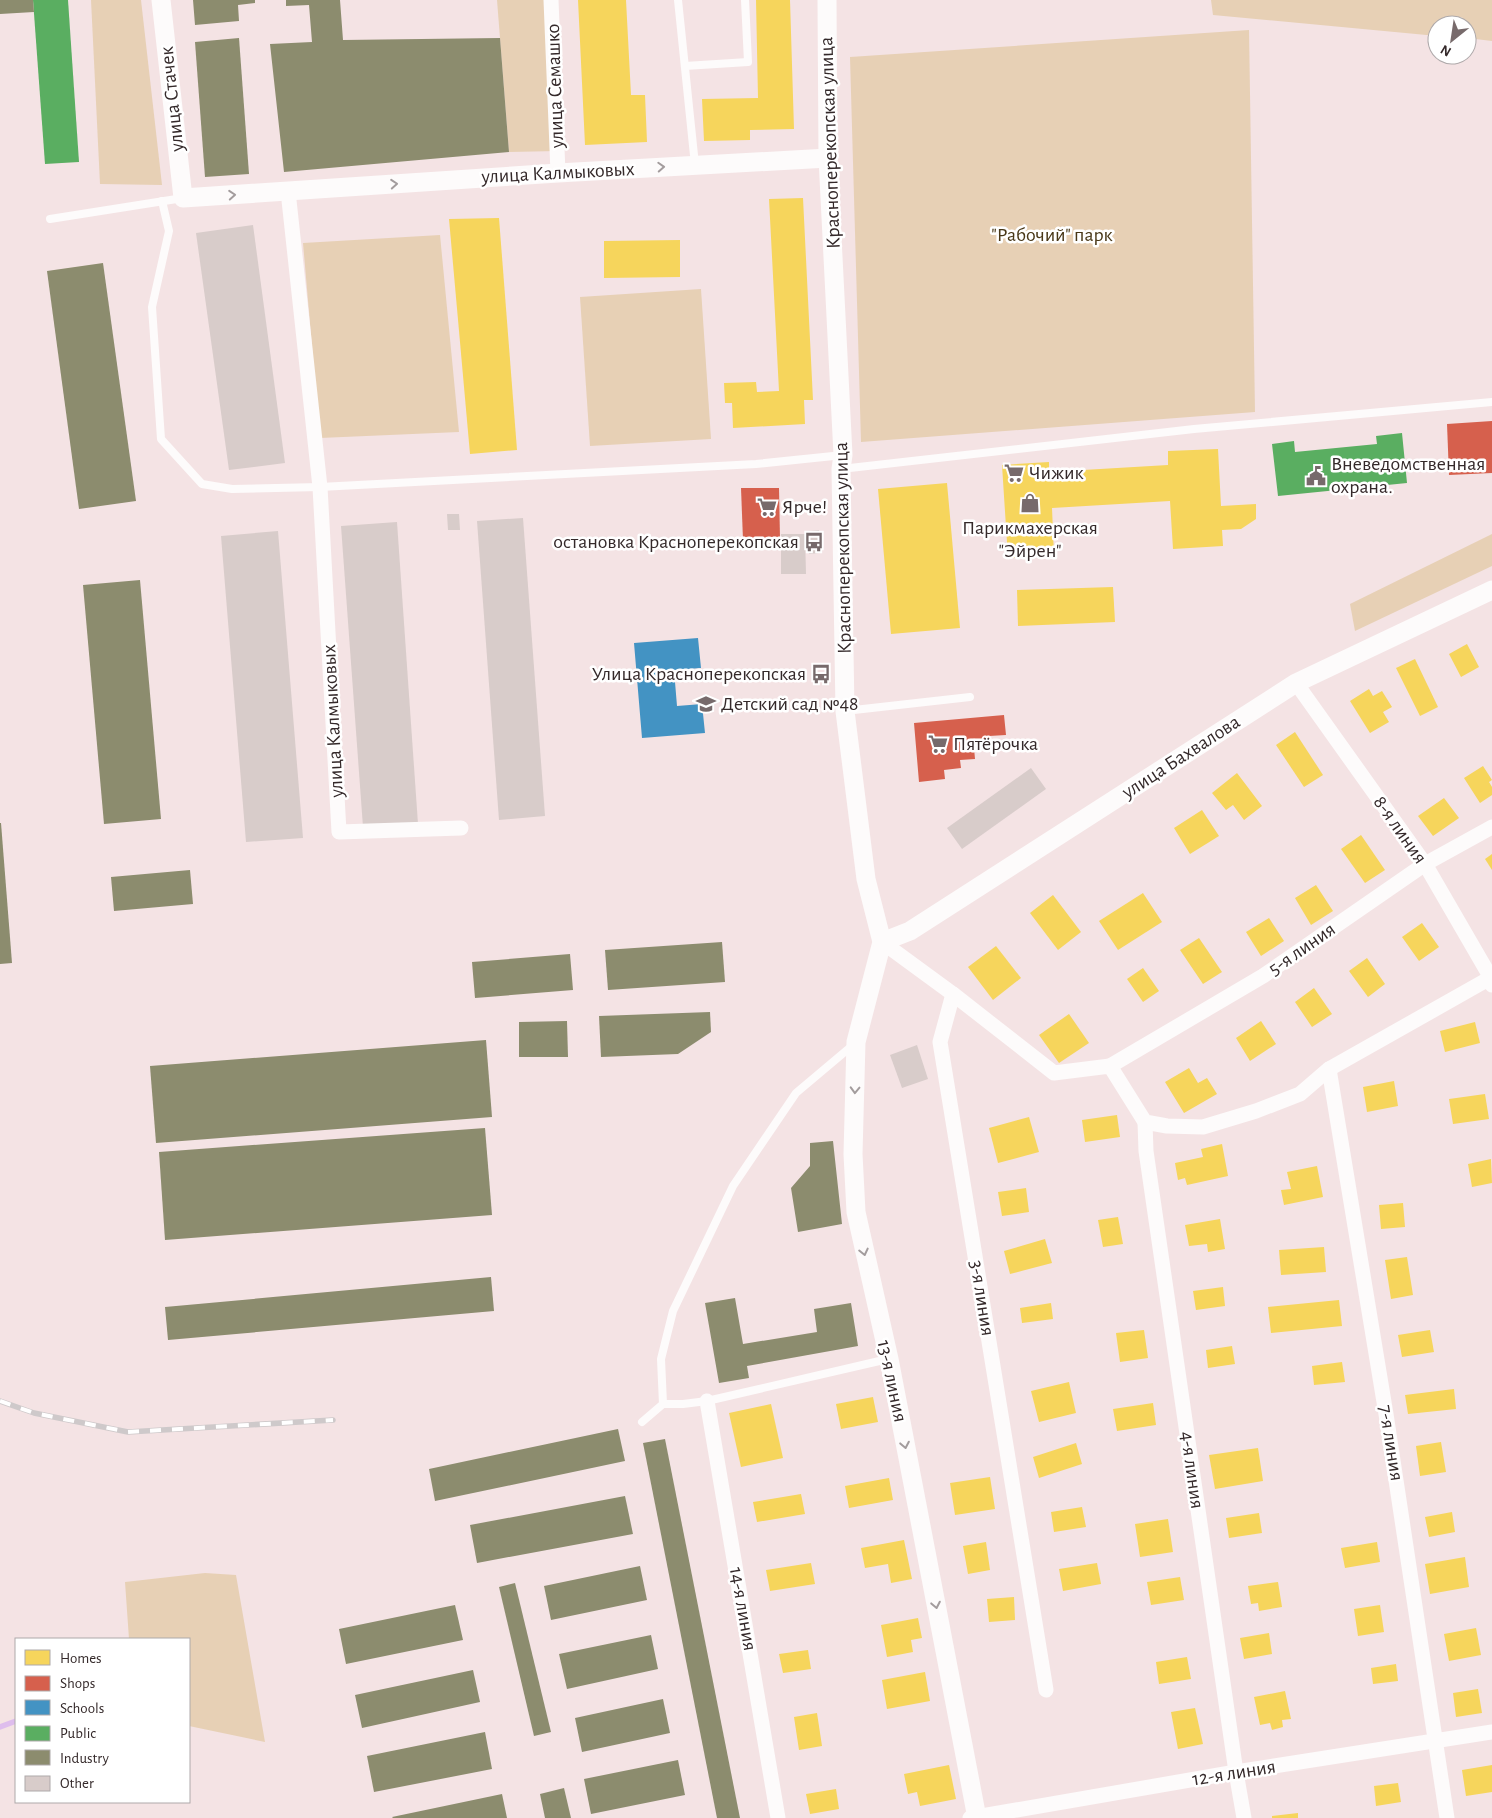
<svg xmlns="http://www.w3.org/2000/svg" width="1492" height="1818" viewBox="0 0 1492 1818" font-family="'Alegreya Sans',sans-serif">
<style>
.green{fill:#e7d0b5}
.homes{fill:#f6d55c}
.shops{fill:#d6604d}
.schools{fill:#4393c3}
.public{fill:#5aae61}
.industry{fill:#8c8c6e}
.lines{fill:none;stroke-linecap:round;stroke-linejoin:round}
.stream{stroke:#debded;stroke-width:5.5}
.building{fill:#d8ccca}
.service{stroke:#fdfbfb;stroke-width:8}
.minor{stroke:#fdfbfb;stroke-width:15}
.tertiary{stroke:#fdfbfb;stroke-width:19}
.rail-casing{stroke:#cec9ca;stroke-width:5.5}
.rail{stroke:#fff;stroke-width:4;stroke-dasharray:11;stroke-linecap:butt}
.oneway{stroke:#a39c9d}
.labels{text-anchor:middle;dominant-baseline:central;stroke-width:5;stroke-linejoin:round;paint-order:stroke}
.street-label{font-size:20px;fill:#34292a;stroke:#fff}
.park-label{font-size:20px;fill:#483717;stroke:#fff}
.poi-label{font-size:20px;fill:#34292a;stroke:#fff;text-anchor:start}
</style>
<rect width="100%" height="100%" fill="#f4e3e4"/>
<g class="green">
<polygon points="91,0 141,0 162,185 100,184"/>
<polygon points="497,0 546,0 558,151 509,152"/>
<polygon points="1211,0 1492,0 1492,41 1467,38 1467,25 1437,25 1437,36 1213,15"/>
<polygon points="1249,30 1255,412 861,442 850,57"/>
<polygon points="440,235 459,432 320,438 303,243"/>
<polygon points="701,289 711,439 590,446 580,297"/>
<polygon points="1492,534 1492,566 1355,631 1350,604"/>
<polygon points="205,1573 236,1575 265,1742 189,1726 189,1639 129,1639 125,1582"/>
</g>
<g class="homes">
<polygon points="578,0 626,0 631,95 645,95 647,142 585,145"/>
<polygon points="756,0 790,0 794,129 750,130 750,140 704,141 702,99 758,98"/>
<polygon points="803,198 813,400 804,400 805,424 733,428 732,403 725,403 724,383 756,382 757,392 779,391 769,199"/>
<polygon points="499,218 517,450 470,454 449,219"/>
<polygon points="680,240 680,277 604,278 604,241"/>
<polygon points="1218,449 1221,506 1256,504 1256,519 1241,529 1222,530 1223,546 1173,549 1170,501 1052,508 1054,555 1008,558 1002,465 1049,462 1049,472 1168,465 1168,451"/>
<polygon points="947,483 960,628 891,634 878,489"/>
<polygon points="1113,587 1115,622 1018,626 1017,590"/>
<polygon points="1467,644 1479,667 1461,677 1449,654"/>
<polygon points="1415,659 1438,707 1420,716 1396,668"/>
<polygon points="1369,689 1373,696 1382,691 1392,707 1383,712 1389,722 1370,733 1350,701"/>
<polygon points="1295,732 1323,775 1304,787 1276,745"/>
<polygon points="1483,766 1492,780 1489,782 1492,787 1492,795 1480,803 1464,778"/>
<polygon points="1237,773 1262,806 1244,820 1233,805 1226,810 1212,793"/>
<polygon points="1444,798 1459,818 1433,836 1418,816"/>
<polygon points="1202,810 1219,836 1190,854 1174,828"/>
<polygon points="1361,835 1385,870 1365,883 1341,849"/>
<polygon points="1492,854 1492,870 1485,859"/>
<polygon points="1316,885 1333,911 1311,925 1295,898"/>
<polygon points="1143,893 1162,922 1118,950 1099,921"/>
<polygon points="1053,895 1081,932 1058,950 1030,913"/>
<polygon points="1269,918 1284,941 1261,956 1246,932"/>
<polygon points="1422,923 1439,947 1419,961 1402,937"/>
<polygon points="1199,938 1222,972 1203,984 1180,950"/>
<polygon points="996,946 1021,978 993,1000 968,967"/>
<polygon points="1367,958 1385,984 1368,997 1349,971"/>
<polygon points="1143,968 1159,991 1143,1002 1127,979"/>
<polygon points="1314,988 1332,1014 1312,1027 1295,1002"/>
<polygon points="1069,1014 1089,1043 1059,1063 1039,1035"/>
<polygon points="1261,1021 1276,1044 1250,1061 1236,1038"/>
<polygon points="1475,1022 1480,1043 1445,1052 1440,1031"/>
<polygon points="1189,1068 1198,1083 1207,1078 1217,1094 1184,1113 1165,1082"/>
<polygon points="1394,1081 1398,1106 1367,1112 1363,1087"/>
<polygon points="1485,1094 1489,1119 1453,1124 1449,1099"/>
<polygon points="1117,1115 1120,1137 1085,1142 1082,1120"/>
<polygon points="1029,1117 1039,1152 998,1163 989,1128"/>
<polygon points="1222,1144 1228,1176 1187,1185 1185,1178 1178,1180 1175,1163 1203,1157 1201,1149"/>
<polygon points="1491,1159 1492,1183 1472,1187 1468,1164"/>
<polygon points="1317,1166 1323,1197 1284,1205 1281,1190 1291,1189 1287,1172"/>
<polygon points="1026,1188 1029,1212 1002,1216 998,1192"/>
<polygon points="1403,1203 1405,1227 1381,1229 1379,1205"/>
<polygon points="1118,1217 1123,1244 1103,1247 1098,1220"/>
<polygon points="1220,1219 1225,1249 1208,1252 1207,1244 1189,1246 1185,1225"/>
<polygon points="1045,1239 1052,1263 1010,1274 1004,1251"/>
<polygon points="1324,1247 1326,1272 1281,1275 1279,1250"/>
<polygon points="1407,1257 1413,1295 1391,1299 1385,1260"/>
<polygon points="1223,1287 1225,1306 1196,1310 1193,1291"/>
<polygon points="1339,1300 1342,1326 1271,1333 1268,1307"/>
<polygon points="1051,1303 1053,1319 1022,1323 1020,1308"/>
<polygon points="1144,1330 1148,1358 1120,1362 1116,1333"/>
<polygon points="1430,1330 1434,1352 1402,1357 1398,1335"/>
<polygon points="1232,1346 1235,1364 1208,1368 1206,1350"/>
<polygon points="1342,1362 1345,1382 1314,1385 1312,1366"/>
<polygon points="1069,1382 1076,1413 1039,1422 1031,1391"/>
<polygon points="1454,1389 1456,1409 1408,1414 1405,1395"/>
<polygon points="873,1397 878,1422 841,1429 836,1404"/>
<polygon points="1153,1403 1156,1425 1117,1431 1113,1409"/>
<polygon points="771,1404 783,1458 741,1467 729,1413"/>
<polygon points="1441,1442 1446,1472 1420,1476 1416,1446"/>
<polygon points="1076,1443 1082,1464 1039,1478 1033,1457"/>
<polygon points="1258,1448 1263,1481 1215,1489 1209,1455"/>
<polygon points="990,1477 995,1509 955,1515 950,1483"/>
<polygon points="889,1478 893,1500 849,1508 845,1486"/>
<polygon points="801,1494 805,1514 757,1522 753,1502"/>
<polygon points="1082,1507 1086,1527 1054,1532 1051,1512"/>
<polygon points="1452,1512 1455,1532 1429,1537 1425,1517"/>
<polygon points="1259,1513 1262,1533 1229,1538 1226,1518"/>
<polygon points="1168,1519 1173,1552 1140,1557 1135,1524"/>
<polygon points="904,1540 912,1579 891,1583 888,1564 865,1568 861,1548"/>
<polygon points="986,1542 990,1570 968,1574 963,1546"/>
<polygon points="1377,1542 1380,1562 1345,1568 1341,1548"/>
<polygon points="1465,1557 1469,1587 1430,1594 1425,1564"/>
<polygon points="811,1563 815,1584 770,1591 766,1570"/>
<polygon points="1097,1563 1101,1584 1063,1591 1059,1569"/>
<polygon points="1180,1577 1184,1600 1151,1605 1147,1582"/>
<polygon points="1278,1582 1282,1607 1259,1611 1258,1603 1251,1604 1248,1586"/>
<polygon points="1014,1597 1015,1620 989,1622 987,1599"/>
<polygon points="1380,1605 1384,1632 1358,1636 1354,1609"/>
<polygon points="918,1618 922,1638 911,1640 913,1652 887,1657 881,1625"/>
<polygon points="1476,1628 1481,1655 1449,1661 1444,1634"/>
<polygon points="1269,1633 1272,1654 1244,1659 1240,1638"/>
<polygon points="808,1650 811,1669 783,1673 779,1654"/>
<polygon points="1187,1657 1191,1679 1159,1684 1156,1662"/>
<polygon points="1396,1664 1398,1681 1373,1684 1371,1668"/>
<polygon points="925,1672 930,1701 887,1709 882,1680"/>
<polygon points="1478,1689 1482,1713 1456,1717 1453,1693"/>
<polygon points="1285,1691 1291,1719 1282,1720 1283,1727 1272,1730 1270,1723 1260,1725 1254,1697"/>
<polygon points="1195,1708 1203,1744 1178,1749 1171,1712"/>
<polygon points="817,1713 822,1746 799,1750 794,1717"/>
<polygon points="949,1765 956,1799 920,1806 917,1792 908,1794 904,1774"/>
<polygon points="1492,1765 1492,1792 1466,1796 1462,1770"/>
<polygon points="1398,1783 1401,1802 1376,1806 1374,1786"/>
<polygon points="836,1789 839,1809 810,1814 806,1794"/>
<polygon points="1298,1813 1298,1818 1272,1818 1272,1816"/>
</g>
<g class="shops">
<polygon points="1492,421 1492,473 1449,475 1447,424"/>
<polygon points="741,488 779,488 780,538 743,540"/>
<polygon points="1004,715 1006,735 989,736 990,747 974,748 975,759 960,760 961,768 944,770 945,779 919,782 914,723"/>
</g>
<polygon class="schools" points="698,638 701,668 674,670 677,706 702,704 705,733 642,738 634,643"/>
<g class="public">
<polygon points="33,0 68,0 79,162 45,164"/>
<polygon points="1402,433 1407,483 1278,496 1272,444 1294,441 1295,452 1377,444 1376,436"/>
</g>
<g class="industry">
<polygon points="0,0 33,0 34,12 0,14"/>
<polygon points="193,0 255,0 255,3 238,5 239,21 195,25"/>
<polygon points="286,0 340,0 343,40 500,38 509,152 284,172 270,44 312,42 309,5 286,6"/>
<polygon points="239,38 249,174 205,177 195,42"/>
<polygon points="103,263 136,501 79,509 47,271"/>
<polygon points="140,580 161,819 104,824 83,585"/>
<polygon points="0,823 1,823 12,963 0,964"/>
<polygon points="190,870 193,904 114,911 111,877"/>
<polygon points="722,942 725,982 608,990 605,950"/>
<polygon points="570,954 573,990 475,998 472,962"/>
<polygon points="710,1012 711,1032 678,1054 601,1057 599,1016"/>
<polygon points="567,1021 568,1057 519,1057 519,1022"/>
<polygon points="486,1040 492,1117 156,1143 150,1066"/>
<polygon points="485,1128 492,1215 165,1240 159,1152"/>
<polygon points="833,1141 842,1224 798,1232 791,1188 810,1166 810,1143"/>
<polygon points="491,1277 494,1311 168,1340 165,1307"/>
<polygon points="735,1298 743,1344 817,1332 814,1309 851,1303 858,1346 747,1366 749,1378 719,1383 705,1303"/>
<polygon points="618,1429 625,1461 435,1501 429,1469"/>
<polygon points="665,1439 740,1818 717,1818 643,1443"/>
<polygon points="625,1496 633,1534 477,1563 470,1525"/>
<polygon points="640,1566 647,1600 551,1620 544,1586"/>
<polygon points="515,1583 551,1732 534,1736 499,1587"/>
<polygon points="455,1605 463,1640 346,1664 339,1629"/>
<polygon points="651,1635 658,1669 567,1689 559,1654"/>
<polygon points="473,1670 480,1702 362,1728 355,1695"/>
<polygon points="663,1699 670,1733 582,1752 575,1718"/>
<polygon points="485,1732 492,1769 374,1792 367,1756"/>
<polygon points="678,1760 685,1795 591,1814 584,1779"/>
<polygon points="564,1788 571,1818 545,1818 540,1794"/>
<polygon points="502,1794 507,1818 393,1818 392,1817"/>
</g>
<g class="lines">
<polyline class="stream" points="0,1727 16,1721"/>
</g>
<g class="building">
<polygon points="253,225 285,463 229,470 196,233"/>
<polygon points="447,514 459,514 460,530 448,530"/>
<polygon points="523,518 545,816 499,820 477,521"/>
<polygon points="397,522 418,824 363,827 341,526"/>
<polygon points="819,530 820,553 809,554 808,531"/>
<polygon points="278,531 303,838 246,842 221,536"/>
<polygon points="781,534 805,534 806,574 781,574"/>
<polygon points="1031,768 1046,789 962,849 947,828"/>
<polygon points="917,1045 928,1079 902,1088 890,1055"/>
</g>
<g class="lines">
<g class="service">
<polyline points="678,0 695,165"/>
<polyline points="685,66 748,62 745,0"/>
<polyline points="162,201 169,231 152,307 161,439 202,484 232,489 320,487 756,464 843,455"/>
<polyline points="50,219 183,198"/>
<polyline points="841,469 1194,429 1492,402"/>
<polyline points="845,711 970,697"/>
<polyline points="663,1404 683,1404 707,1401 888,1359"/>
<polyline points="642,1422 663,1404 661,1359 673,1311 733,1186 796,1093 853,1045"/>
</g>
<g class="minor">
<polyline points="551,0 558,173"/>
<polyline points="288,191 320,487 339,832 461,828"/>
<polyline points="1296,683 1425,864 1491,978 1492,985"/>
<polyline points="882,942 953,994 940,1042 1046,1690"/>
<polyline points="953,994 1054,1073 1110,1066 1145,1122 1167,1126 1203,1127 1256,1111 1300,1094 1329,1069 1492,977"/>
<polyline points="1110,1066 1263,976 1425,864 1492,827"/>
<polyline points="1329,1069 1386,1414 1447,1818"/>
<polyline points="1145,1122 1146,1151 1236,1772 1244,1818"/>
<polyline points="707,1401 778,1818"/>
<polyline points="970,1818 1236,1772 1492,1732"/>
</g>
<g class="tertiary">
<polyline points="161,0 183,198 558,173 828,158"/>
<polyline points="827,0 828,158 843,455 841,469 845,711 866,879 882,942 856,1042 853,1154 856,1212 889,1359 977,1818"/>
<polyline points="882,942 910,931 1296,683 1492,590"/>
</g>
<defs>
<polyline id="rail" points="0,1401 34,1413 128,1432 333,1420"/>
</defs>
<use href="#rail" class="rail-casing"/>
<use href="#rail" class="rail"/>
</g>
<defs><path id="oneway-chevron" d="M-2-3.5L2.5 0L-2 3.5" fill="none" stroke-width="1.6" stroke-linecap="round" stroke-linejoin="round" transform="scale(1.25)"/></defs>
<g class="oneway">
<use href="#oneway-chevron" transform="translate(661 167) rotate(-3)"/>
<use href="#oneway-chevron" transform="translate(394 184) rotate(-4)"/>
<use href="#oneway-chevron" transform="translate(232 195) rotate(-4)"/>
<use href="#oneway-chevron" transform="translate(855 1090) rotate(92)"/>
<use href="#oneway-chevron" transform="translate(864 1252) rotate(77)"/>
<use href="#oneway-chevron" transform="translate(905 1445) rotate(79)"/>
<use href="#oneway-chevron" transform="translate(936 1605) rotate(79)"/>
</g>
<defs>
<symbol id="supermarket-bare" viewBox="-9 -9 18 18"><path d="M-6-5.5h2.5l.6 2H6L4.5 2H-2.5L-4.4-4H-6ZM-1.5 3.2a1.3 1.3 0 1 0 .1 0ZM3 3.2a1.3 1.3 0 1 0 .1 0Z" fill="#776a6b" stroke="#fff" stroke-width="2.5" paint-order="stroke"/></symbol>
<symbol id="civic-bare" viewBox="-9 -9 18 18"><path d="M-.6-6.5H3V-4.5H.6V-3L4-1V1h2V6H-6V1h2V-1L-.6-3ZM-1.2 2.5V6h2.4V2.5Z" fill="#776a6b" stroke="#fff" stroke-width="2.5" paint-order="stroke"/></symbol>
<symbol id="shop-bare" viewBox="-9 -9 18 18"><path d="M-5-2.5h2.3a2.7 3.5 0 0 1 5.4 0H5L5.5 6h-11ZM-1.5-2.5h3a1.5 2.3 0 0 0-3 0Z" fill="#776a6b" stroke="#fff" stroke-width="2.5" paint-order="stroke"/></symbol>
<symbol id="bus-bare" viewBox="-9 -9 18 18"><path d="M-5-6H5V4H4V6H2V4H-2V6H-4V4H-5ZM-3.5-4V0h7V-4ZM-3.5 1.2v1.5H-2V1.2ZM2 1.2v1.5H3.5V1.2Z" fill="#776a6b" stroke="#fff" stroke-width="2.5" paint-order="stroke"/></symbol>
<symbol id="school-bare" viewBox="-9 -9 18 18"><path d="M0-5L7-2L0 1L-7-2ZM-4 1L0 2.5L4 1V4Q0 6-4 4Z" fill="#776a6b" stroke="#fff" stroke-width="2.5" paint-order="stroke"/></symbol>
</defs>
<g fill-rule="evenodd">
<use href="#supermarket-bare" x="1000" y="459" width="28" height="28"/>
<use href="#civic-bare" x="1302" y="462" width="28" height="28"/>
<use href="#shop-bare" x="1016" y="489" width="28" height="28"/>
<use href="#supermarket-bare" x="753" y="493" width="28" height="28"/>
<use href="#bus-bare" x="800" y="528" width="28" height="28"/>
<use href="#bus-bare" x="807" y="660" width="28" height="28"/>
<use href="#school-bare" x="692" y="690" width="28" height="28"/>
<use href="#supermarket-bare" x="924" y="730" width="28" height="28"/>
</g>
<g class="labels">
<g class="street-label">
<text transform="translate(555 86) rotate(-92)">улица Семашко</text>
<text transform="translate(172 99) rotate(-96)">улица Стачек</text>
<text transform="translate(830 143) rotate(-92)">Красноперекопская улица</text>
<text transform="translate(558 173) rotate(-3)">улица Калмыковых</text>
<text transform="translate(843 548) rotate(-91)">Красноперекопская улица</text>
<text transform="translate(333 721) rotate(-93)">улица Калмыковых</text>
<text transform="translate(1181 757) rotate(-33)">улица Бахвалова</text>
<text transform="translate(1400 830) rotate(55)">8-я линия</text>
<text transform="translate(1302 949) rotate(-35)">5-я линия</text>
<text transform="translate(982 1298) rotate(81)">3-я линия</text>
<text transform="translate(892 1381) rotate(78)">13-я линия</text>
<text transform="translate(1391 1443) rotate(81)">7-я линия</text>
<text transform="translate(1192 1470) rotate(82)">4-я линия</text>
<text transform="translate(743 1609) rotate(80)">14-я линия</text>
<text transform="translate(1234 1773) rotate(-9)">12-я линия</text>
</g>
<g class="park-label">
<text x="1052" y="235">"Рабочий" парк</text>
</g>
<g class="poi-label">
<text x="1331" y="464">Вневедомственная<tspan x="1331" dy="23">охрана.</tspan></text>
<text x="1029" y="473">Чижик</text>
<text x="782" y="507">Ярче!</text>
<text x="1030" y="528" text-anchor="middle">Парикмахерская<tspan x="1030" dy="23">"Эйрен"</tspan></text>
<text x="799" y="542" text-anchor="end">остановка Красноперекопская</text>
<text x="806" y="674" text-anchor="end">Улица Красноперекопская</text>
<text x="721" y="704">Детский сад №48</text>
<text x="953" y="744">Пятёрочка</text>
</g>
</g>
<rect x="15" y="1638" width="175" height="165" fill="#ffffff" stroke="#aea9aa"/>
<rect x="25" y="1650" width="25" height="15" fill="#f6d55c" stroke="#aea9aa"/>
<text x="60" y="1663" font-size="15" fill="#34292a">Homes</text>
<rect x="25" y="1676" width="25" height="15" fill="#d6604d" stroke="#aea9aa"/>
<text x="60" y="1688" font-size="15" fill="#34292a">Shops</text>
<rect x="25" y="1700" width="25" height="15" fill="#4393c3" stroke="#aea9aa"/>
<text x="60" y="1713" font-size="15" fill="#34292a">Schools</text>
<rect x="25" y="1726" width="25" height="15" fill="#5aae61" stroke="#aea9aa"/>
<text x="60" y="1738" font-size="15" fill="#34292a">Public</text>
<rect x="25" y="1750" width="25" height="15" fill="#8c8c6e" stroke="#aea9aa"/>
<text x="60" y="1763" font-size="15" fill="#34292a">Industry</text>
<rect x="25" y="1776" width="25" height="15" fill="#d8ccca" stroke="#aea9aa"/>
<text x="60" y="1788" font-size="15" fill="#34292a">Other</text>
<g transform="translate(1452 40) rotate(210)"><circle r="24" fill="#ffffff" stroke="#aea9aa"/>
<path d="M0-4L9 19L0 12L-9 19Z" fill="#776a6b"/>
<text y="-8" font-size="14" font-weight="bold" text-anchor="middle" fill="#34292a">N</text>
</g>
</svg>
